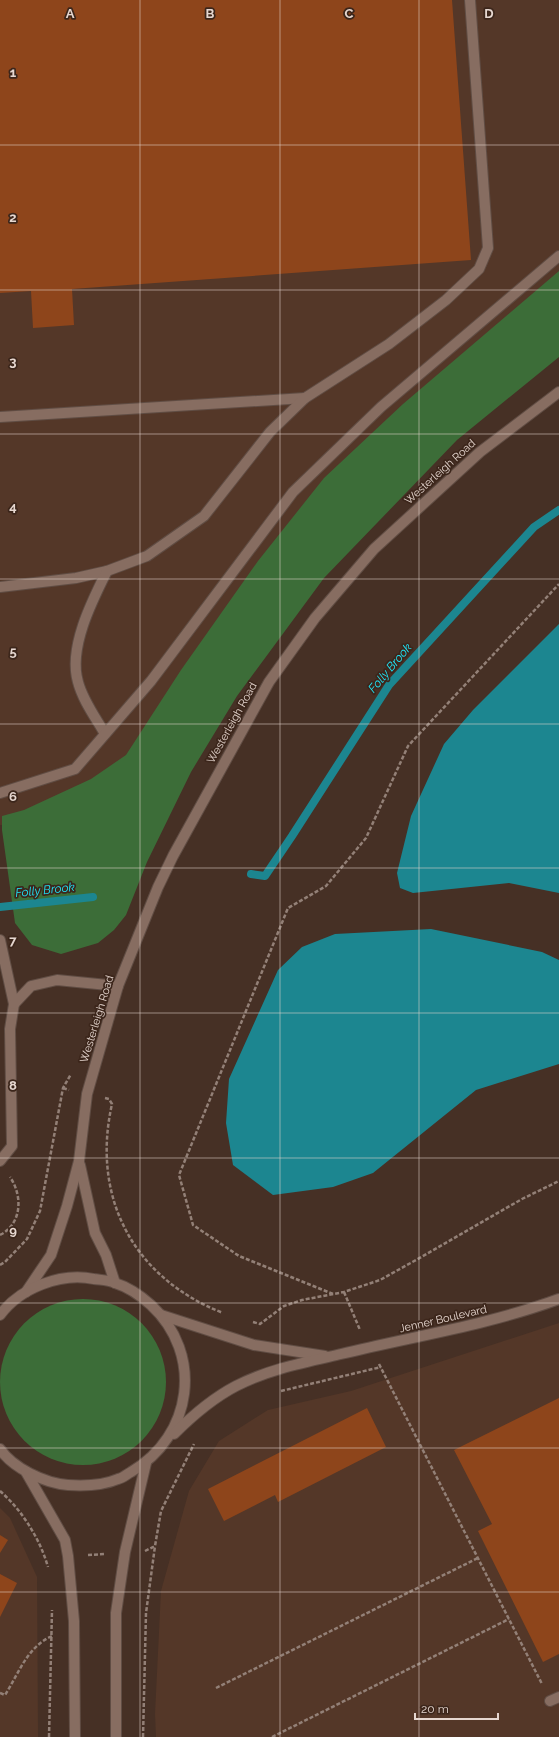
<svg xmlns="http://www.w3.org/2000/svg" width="559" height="1737" viewBox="0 0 559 1737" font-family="Raleway,sans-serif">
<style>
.built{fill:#543728}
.green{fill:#3c6d38}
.water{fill:#1c8690}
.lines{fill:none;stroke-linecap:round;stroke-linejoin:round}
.stream{stroke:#1c8690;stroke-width:8}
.building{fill:#8e451b}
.minor-casing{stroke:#604d44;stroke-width:12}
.path{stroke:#938077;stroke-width:2.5;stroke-dasharray:4 2;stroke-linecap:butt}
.minor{stroke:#876d61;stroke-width:10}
.grid{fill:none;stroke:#e6d7d0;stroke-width:1;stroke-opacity:0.55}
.labels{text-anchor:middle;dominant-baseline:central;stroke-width:3.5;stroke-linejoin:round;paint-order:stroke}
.street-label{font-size:11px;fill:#e6d7d0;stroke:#3c261b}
.water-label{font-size:12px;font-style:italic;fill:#1ee9fc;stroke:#3c261b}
.grid-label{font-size:13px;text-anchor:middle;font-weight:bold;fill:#e6d7d0;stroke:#3c261b;stroke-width:3.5;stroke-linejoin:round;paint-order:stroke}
</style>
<rect width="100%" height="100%" fill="#463025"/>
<g class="built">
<polygon points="0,0 559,0 559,329 293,568 179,768 53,822 0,825"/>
<polygon points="559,1323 559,1737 156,1737 155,1714 161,1591 189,1491 219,1441 268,1410 351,1391"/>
<polygon points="0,1508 10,1518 37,1577 38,1737 0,1737"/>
</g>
<g class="green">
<polygon points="559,271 559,357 457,440 324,578 237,696 191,772 147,862 126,915 114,930 98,943 61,954 32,945 15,923 2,830 2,816 24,810 91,779 126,755 181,670 258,561 324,478 403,404"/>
<circle cx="83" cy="1382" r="83"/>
</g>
<g class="water">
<polygon points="559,624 559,893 509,883 413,893 400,888 397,873 411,816 444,744 473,710"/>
<polygon points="431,929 542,952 559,960 559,1064 476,1090 373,1173 333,1187 273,1195 233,1165 226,1123 229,1079 278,970 302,947 335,934"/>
</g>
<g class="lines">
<g class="stream">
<polyline points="251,874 265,876 292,836 389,685 534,527 559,510"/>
<polyline points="0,907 93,897"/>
</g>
</g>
<g class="building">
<polygon points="0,0 452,0 471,260 72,289 74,325 33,328 31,291 0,293"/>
<polygon points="559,1398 559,1654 543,1662 478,1531 492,1524 454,1450"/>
<polygon points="367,1408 386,1447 278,1502 275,1495 224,1521 208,1489"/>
<polygon points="0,1535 8,1540 0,1553"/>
<polygon points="0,1574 17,1583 0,1617"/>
</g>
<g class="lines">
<defs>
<g id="minor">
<polyline points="0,417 305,398"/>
<polyline points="0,587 76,578 107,571 147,556 204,516 270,432 305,398 389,344 446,300 479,269 488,248 470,0"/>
<path d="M105,734C96,718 83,701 78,682C68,648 92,601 107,571"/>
<polyline points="0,793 75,769 151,681 293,492 381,407 559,256"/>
<polyline points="0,940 14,1004 10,1029 12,1146 0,1161"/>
<polyline points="14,1004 31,986 57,980 118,986"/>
<polyline points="80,1165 95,1233 106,1255 115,1283"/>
<polyline points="26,1292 51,1255 67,1206 79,1161 87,1094 118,986 158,887 173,856 269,682 315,618 374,549 480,452 559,392"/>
<path d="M0,1315C20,1288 61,1272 94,1279C101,1280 109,1280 115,1283C128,1287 141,1296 151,1305C204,1354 193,1436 131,1472C127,1474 123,1478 118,1479C102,1486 84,1486 68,1485C44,1483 13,1468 0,1449"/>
<polyline points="161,1315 254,1345 325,1356"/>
<path d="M174,1434C193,1415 213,1398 236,1386C269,1369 306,1362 341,1354C415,1336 488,1325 559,1299"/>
<polyline points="26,1472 65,1540 68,1556 74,1621 75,1737"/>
<polyline points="550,1701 559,1697"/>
<polyline points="116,1737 116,1613 125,1552 146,1463"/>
</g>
</defs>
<use href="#minor" class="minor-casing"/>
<g class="path">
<polyline points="63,1088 69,1090"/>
<path d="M105,1098L109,1099L112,1104C91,1197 133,1278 223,1313"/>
<path d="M0,1235C22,1224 23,1196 10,1177"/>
<polyline points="0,1265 5,1262 27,1239 40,1211 63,1088 71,1074"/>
<polyline points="344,1292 360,1330"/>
<polyline points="333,1294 239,1256 193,1225 179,1175 288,908 326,886 366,838 408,746 559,584"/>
<polyline points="253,1322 260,1324 284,1306 302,1300 344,1292 380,1280 416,1260 522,1199 559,1181"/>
<polyline points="379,1364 542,1684"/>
<polyline points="281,1391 381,1367"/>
<path d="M0,1491C22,1510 40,1539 48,1567"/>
<polyline points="145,1551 155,1546 161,1511 194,1444"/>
<polyline points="88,1555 105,1554"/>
<polyline points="216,1688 478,1558"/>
<path d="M0,1693L5,1695C19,1673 27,1647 52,1636"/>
<polyline points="49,1737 52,1610"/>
<polyline points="143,1737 146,1613 155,1546"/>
<polyline points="272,1737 509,1619"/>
</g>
<use href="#minor" class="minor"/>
</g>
<path class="grid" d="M140,0V1737M280,0V1737M419,0V1737M0,145H559M0,290H559M0,434H559M0,579H559M0,724H559M0,868H559M0,1013H559M0,1158H559M0,1303H559M0,1448H559M0,1592H559"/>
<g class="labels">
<g class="street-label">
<text transform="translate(440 472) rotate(-42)">Westerleigh Road</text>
<text transform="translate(232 723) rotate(-61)">Westerleigh Road</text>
<text transform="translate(97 1019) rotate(-73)">Westerleigh Road</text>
<text transform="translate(443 1319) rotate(-13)">Jenner Boulevard</text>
</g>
<g class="water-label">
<text transform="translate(390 668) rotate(-50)">Folly Brook</text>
<text transform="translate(45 890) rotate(-6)">Folly Brook</text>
</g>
</g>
<g class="grid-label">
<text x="70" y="18">A</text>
<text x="210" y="18">B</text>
<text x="349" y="18">C</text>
<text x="489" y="18">D</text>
<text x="13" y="77">1</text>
<text x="13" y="222">2</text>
<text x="13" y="366">3</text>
<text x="13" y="511">4</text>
<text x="13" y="656">5</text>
<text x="13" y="801">6</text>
<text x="13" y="945">7</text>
<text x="13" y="1090">8</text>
<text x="13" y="1235">9</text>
</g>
<path d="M415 1713v6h83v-6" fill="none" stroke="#e6d7d0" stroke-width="2"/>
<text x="421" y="1713" font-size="12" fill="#e6d7d0" stroke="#3c261b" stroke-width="3" paint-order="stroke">20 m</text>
</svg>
